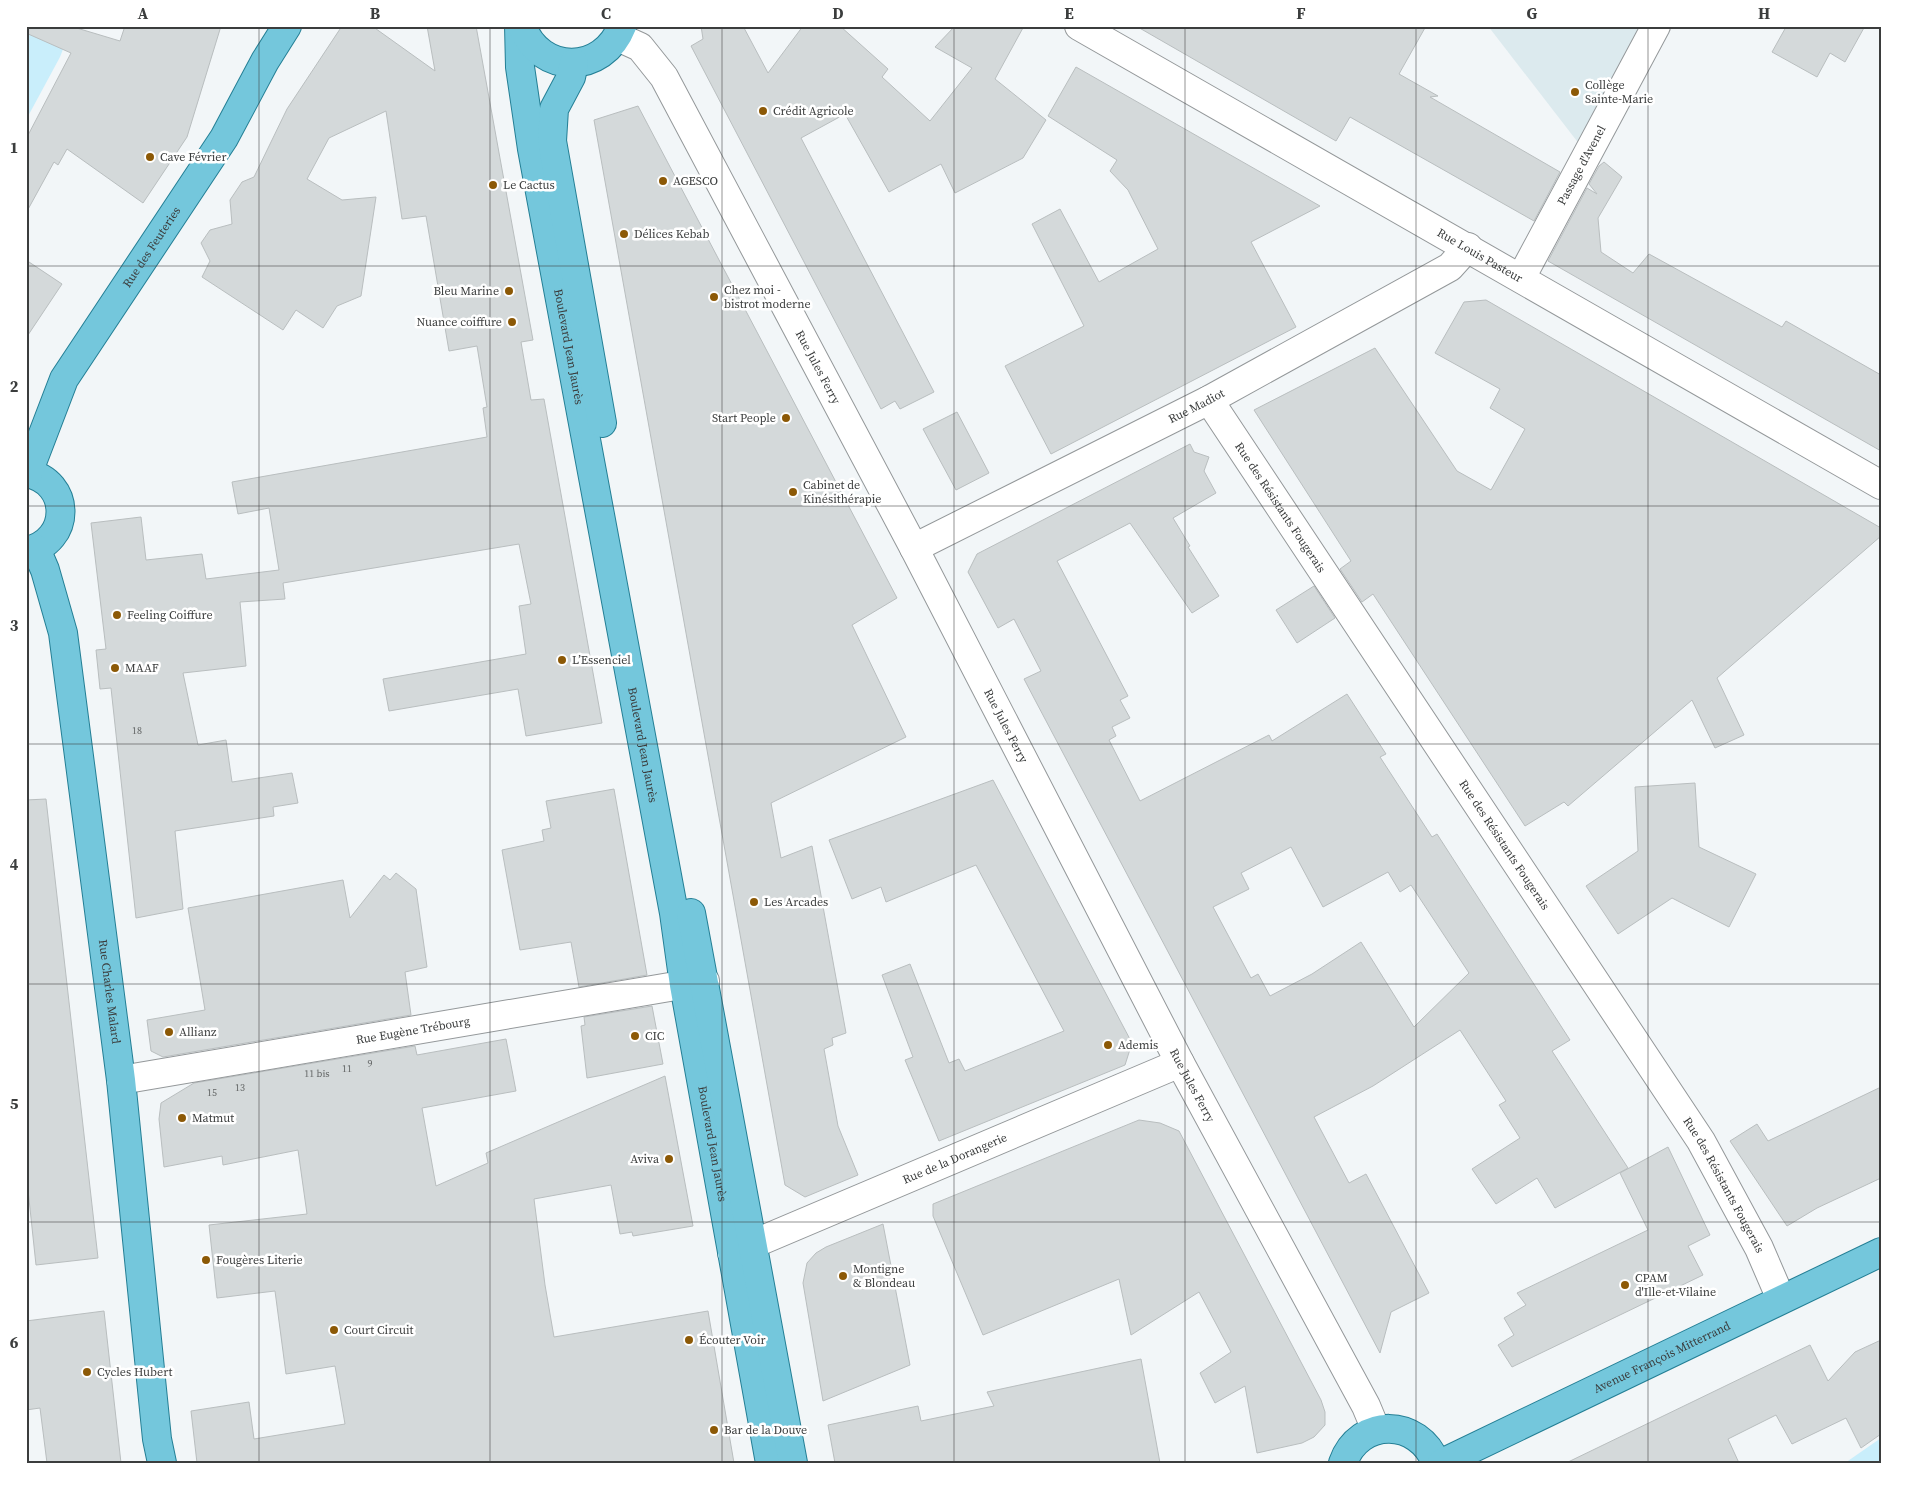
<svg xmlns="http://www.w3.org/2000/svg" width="1907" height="1489" viewBox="0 0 1907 1489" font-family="'Source Serif 4',serif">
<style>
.built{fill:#dceaee}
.green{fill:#c9eefb}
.building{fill:#d4d9da;stroke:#b9bebf;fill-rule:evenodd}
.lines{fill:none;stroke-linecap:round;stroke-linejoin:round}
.minor-casing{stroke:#94989a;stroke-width:30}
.major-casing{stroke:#247f95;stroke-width:30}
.minor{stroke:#fff;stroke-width:28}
.major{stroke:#74c7dc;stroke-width:28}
.grid{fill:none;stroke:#3b3d3d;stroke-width:1;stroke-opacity:0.55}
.poi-dot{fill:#8c5906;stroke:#fff;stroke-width:2}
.labels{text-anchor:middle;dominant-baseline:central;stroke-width:5;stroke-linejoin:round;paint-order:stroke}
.number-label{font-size:10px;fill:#616464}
.poi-label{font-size:12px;fill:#3b3d3d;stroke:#fff;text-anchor:start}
.street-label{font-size:12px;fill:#3b3d3d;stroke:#fff}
.neatline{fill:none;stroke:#3b3d3d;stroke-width:2}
.grid-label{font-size:16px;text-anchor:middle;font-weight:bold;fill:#3b3d3d}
</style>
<rect width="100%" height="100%" fill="#f2f6f8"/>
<polygon class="built" points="1488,26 1645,26 1583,149"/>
<g class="green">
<polygon points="26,26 72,26 60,57 26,120"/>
<polygon points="1881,1438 1881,1463 1845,1463"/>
</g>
<g class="building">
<polygon points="26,26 70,26 120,41 125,26 221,26 187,137 143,203 67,149 58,165 54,162 26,213 26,139 71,53 26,33"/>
<polygon points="342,26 372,26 435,71 427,26 476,26 533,340 521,342 531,400 544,399 602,723 526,736 518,689 389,711 383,679 526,654 519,606 531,604 519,544 283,583 285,599 240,602 246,666 183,673 198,745 226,740 232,782 292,773 298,803 273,807 274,816 175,831 183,909 136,918 111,688 100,689 96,650 106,649 91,523 141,517 146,560 202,554 206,579 279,570 269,508 238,514 232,482 487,437 483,408 487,407 477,346 449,351 426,216 402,219 386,111 329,138 307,179 342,200 376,197 361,296 337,306 323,328 296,310 283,330 202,277 210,261 201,243 210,230 232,224 230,200 242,182 254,177 287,109"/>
<polygon points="701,26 743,26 768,73 803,26 840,26 888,69 882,77 930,121 972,68 935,47 955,26 1024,26 995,79 1046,120 1023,158 955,193 941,164 889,192 845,114 801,138 934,392 900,409 895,401 881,409 691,46 703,39"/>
<polygon points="1136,26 1426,26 1399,74 1438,96 1430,97 1560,172 1534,221 1350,117 1336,141"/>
<polygon points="1784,26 1865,26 1845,62 1830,53 1817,77 1772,52 1786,27"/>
<polygon points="1076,67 1320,206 1251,242 1296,327 1051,454 1005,366 1084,326 1032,224 1060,209 1099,282 1158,249 1128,190 1110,171 1117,160 1048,116"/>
<polygon points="638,106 897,598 852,625 906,737 771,803 781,858 812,846 846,1033 832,1038 833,1045 824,1049 838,1126 858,1175 805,1197 785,1185 594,120"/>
<polygon points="1604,162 1622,177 1598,218 1601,252 1633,273 1649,254 1782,327 1786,321 1881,375 1881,451 1548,261 1587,188 1597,194 1589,184 1599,166"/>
<polygon points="26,260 62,284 26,338"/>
<polygon points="1486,300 1881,528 1881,536 1717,678 1744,735 1715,748 1692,700 1568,806 1564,802 1525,826 1373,594 1362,602 1340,569 1351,561 1254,410 1375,348 1457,471 1491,490 1525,429 1490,408 1500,389 1435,353 1464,302"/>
<polygon points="957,412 989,473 956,490 923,429"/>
<path d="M1190,444L1194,452L1209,457L1204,471L1216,493L1173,518L1190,546L1188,547L1219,596L1192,613L1130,523L1057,561L1128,696L1120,700L1130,718L1112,727L1116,736L1109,740L1140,801L1269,735L1272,741L1347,694L1386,754L1380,757L1432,837L1437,834L1570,1040L1552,1051L1628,1168L1555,1208L1537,1178L1496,1204L1472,1169L1520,1138L1499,1105L1506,1101L1460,1030L1373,1086L1314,1117L1349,1183L1366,1174L1429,1293L1391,1312L1380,1353L1035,700L1024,679L1041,671L1014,619L998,628L968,572L977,554ZM1291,847L1323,907L1388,872L1400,892L1411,885L1469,973L1414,1027L1361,942L1312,974L1270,996L1258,974L1251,978L1213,907L1249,889L1241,873Z"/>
<polygon points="1314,586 1335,618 1297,643 1276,610"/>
<polygon points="993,780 1132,1043 1125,1065 939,1141 905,1060 913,1057 882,975 910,964 949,1063 959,1059 965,1071 1064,1031 976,865 886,902 881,887 852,899 829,840"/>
<polygon points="1695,783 1699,847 1756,874 1729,927 1672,898 1618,934 1586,886 1638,851 1635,787"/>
<polygon points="614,789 647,975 579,987 571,942 520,950 502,850 544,841 542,830 551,828 546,801"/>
<polygon points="46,799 98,1258 36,1265 26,1171 26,800"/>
<polygon points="396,873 416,889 427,967 405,972 411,1015 163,1057 151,1051 147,1020 205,1010 188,908 343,880 350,918 384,875 390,880"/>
<polygon points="652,1006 663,1064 587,1078 581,1026 585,1025 584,1017"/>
<polygon points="506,1039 516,1091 422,1108 436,1186 488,1163 486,1153 665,1076 693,1226 633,1236 632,1232 620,1234 611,1185 534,1199 545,1285 554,1337 708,1311 734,1463 197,1463 191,1411 249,1402 254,1439 345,1424 335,1366 286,1374 275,1291 217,1298 209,1225 307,1214 298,1150 223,1165 222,1156 164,1167 159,1119 161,1103 194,1083 415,1046 417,1055"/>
<polygon points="1881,1087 1881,1178 1817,1208 1787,1226 1730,1141 1757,1124 1768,1141"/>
<polygon points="1139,1120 1160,1123 1179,1131 1321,1400 1325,1412 1325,1425 1314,1437 1302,1443 1257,1453 1245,1386 1215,1403 1200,1373 1231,1352 1199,1292 1131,1335 1119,1279 983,1335 933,1216 933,1204"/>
<polygon points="1668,1147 1710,1235 1688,1246 1703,1275 1512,1367 1498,1345 1514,1335 1504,1318 1526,1305 1517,1293 1648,1230 1620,1173"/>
<polygon points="883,1224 910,1365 823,1401 803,1283 807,1263 816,1253 826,1247"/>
<polygon points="104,1311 121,1463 47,1463 40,1408 26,1410 26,1321"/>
<polygon points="1881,1340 1881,1434 1861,1448 1846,1418 1792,1444 1776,1415 1728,1439 1739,1463 1566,1463 1810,1345 1828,1381 1855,1352"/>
<polygon points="1141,1359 1160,1463 835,1463 828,1425 918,1406 921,1421 994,1406 987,1392"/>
</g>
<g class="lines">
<defs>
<g id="minor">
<path id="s1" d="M1079,26L1881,485"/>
<path id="s2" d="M618,37L640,47L664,77L914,548L1180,1063L1366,1406L1376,1430"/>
<path id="s3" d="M1521,278L1656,26"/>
<path id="s4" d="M1209,400L1701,1141L1759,1248L1781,1299"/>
<path id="s5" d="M914,548L1209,400L1450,267L1468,247"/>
<path id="s6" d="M121,1080L705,981"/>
<path id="s7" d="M732,1253L1180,1063"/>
</g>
<g id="major">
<path id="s8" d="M519,26L520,67L532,149L674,913L684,985L770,1463"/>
<path d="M522,26C540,75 603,75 622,26"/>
<polyline points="574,63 571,77 554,109 552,141 602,423"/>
<path d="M26,473C72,481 72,542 26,551"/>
<path id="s9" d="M28,473L64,379L224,138L265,61L287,26"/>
<path id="s10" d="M36,549L45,570L63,633L121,1080L157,1439L162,1463"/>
<polyline points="691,913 793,1463"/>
<path d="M1343,1463C1359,1417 1419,1418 1436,1463"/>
<path id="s11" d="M1442,1463L1881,1252"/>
</g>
</defs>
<use href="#minor" class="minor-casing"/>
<use href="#major" class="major-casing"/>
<use href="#minor" class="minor"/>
<use href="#major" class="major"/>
</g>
<path class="grid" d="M259,26V1463M490,26V1463M722,26V1463M954,26V1463M1185,26V1463M1416,26V1463M1648,26V1463M26,266H1881M26,506H1881M26,744H1881M26,984H1881M26,1222H1881"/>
<g class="poi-dot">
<circle cx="1575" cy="92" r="5"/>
<circle cx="763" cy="111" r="5"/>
<circle cx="150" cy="157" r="5"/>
<circle cx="663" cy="181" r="5"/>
<circle cx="493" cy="185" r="5"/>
<circle cx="624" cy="234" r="5"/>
<circle cx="509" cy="291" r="5"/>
<circle cx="714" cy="297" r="5"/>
<circle cx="512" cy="322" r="5"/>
<circle cx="786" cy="418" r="5"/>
<circle cx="793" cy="492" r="5"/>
<circle cx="117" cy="615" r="5"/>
<circle cx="562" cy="660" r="5"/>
<circle cx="115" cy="668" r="5"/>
<circle cx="754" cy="902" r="5"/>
<circle cx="169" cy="1032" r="5"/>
<circle cx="635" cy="1036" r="5"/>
<circle cx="1108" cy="1045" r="5"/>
<circle cx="182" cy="1118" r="5"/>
<circle cx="669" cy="1159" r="5"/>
<circle cx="206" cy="1260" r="5"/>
<circle cx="843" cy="1276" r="5"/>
<circle cx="1625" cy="1285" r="5"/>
<circle cx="334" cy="1330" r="5"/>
<circle cx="689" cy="1340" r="5"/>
<circle cx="87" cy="1372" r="5"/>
<circle cx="714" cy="1430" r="5"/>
</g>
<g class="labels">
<g class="number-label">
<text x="137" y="730">18</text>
<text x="370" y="1063">9</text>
<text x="347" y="1068">11</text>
<text x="317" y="1073">11 bis</text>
<text x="240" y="1087">13</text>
<text x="212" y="1092">15</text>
</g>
<g class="poi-label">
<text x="1585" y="85">Collège<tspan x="1585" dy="14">Sainte-Marie</tspan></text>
<text x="773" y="111">Crédit Agricole</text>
<text x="160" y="157">Cave Février</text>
<text x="673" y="181">AGESCO</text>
<text x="503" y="185">Le Cactus</text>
<text x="634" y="234">Délices Kebab</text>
<text x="724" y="290">Chez moi -<tspan x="724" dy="14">bistrot moderne</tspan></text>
<text x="499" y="291" text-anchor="end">Bleu Marine</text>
<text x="502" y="322" text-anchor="end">Nuance coiffure</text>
<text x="776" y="418" text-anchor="end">Start People</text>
<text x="803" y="485">Cabinet de<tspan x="803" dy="14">Kinésithérapie</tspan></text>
<text x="127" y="615">Feeling Coiffure</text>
<text x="572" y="660">L’Essenciel</text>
<text x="125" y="668">MAAF</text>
<text x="764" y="902">Les Arcades</text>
<text x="179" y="1032">Allianz</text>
<text x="645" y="1036">CIC</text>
<text x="1118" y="1045">Ademis</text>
<text x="192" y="1118">Matmut</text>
<text x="659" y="1159" text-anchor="end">Aviva</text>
<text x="216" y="1260">Fougères Literie</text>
<text x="853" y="1269">Montigne<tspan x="853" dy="14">&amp; Blondeau</tspan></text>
<text x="1635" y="1278">CPAM<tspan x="1635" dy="14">d'Ille-et-Vilaine</tspan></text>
<text x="344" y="1330">Court Circuit</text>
<text x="699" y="1340">Écouter Voir</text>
<text x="97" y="1372">Cycles Hubert</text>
<text x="724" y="1430">Bar de la Douve</text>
</g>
<g class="street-label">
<text stroke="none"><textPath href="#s3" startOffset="128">Passage d'Avenel</textPath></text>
<text stroke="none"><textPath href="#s9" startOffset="259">Rue des Feuteries</textPath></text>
<text stroke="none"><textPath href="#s1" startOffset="462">Rue Louis Pasteur</textPath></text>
<text stroke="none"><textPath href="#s8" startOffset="325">Boulevard Jean Jaurès</textPath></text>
<text stroke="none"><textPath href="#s2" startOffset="391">Rue Jules Ferry</textPath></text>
<text stroke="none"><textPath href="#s5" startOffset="316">Rue Madiot</textPath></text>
<text stroke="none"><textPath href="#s4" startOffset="129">Rue des Résistants Fougerais</textPath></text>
<text stroke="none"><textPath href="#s2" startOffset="796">Rue Jules Ferry</textPath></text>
<text stroke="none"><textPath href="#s8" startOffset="730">Boulevard Jean Jaurès</textPath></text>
<text stroke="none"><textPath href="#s4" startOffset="534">Rue des Résistants Fougerais</textPath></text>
<text stroke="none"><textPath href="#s10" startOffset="450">Rue Charles Malard</textPath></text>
<text stroke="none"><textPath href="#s6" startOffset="296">Rue Eugène Trébourg</textPath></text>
<text stroke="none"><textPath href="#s2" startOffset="1201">Rue Jules Ferry</textPath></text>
<text stroke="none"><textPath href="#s8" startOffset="1135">Boulevard Jean Jaurès</textPath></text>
<text stroke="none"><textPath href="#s7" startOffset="242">Rue de la Dorangerie</textPath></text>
<text stroke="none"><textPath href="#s4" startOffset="939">Rue des Résistants Fougerais</textPath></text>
<text stroke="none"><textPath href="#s11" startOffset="244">Avenue François Mitterrand</textPath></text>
</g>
</g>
<rect width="1907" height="1489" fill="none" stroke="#ffffff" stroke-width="55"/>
<rect x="28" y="28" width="1852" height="1434" class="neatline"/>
<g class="grid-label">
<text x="143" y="19">A</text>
<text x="375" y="19">B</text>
<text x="606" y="19">C</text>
<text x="838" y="19">D</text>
<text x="1069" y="19">E</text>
<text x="1301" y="19">F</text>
<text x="1532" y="19">G</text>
<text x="1764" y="19">H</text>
<text x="14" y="153">1</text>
<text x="14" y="392">2</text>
<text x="14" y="631">3</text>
<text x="14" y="870">4</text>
<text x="14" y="1109">5</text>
<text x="14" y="1348">6</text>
</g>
</svg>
